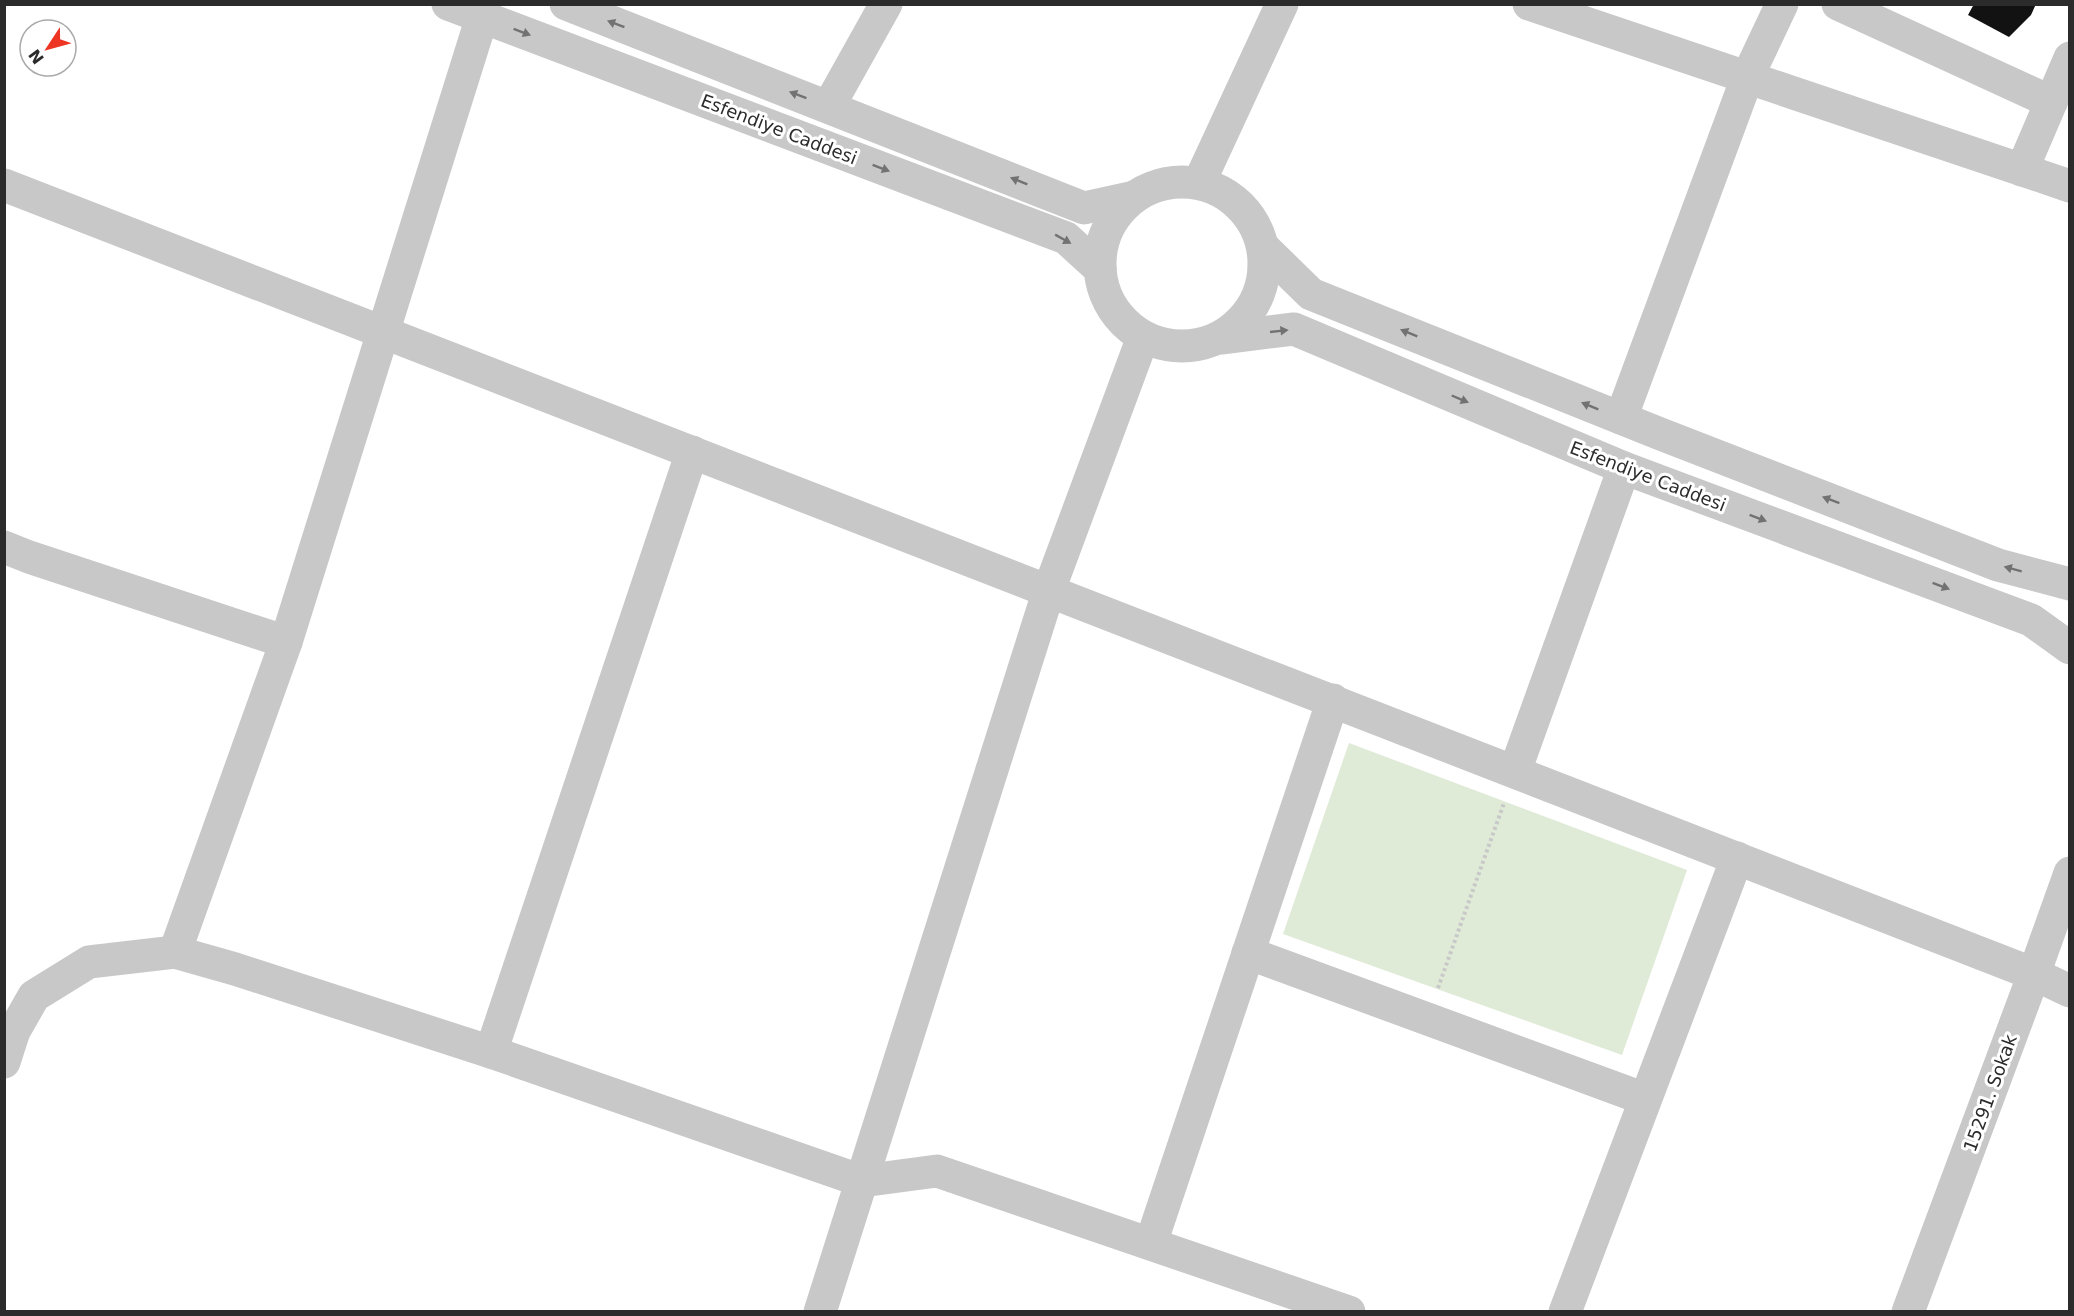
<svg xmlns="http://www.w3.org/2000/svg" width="2074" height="1316" viewBox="0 0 2074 1316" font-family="'DejaVu Sans',sans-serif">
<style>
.green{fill:#dfead7}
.building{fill:#121212}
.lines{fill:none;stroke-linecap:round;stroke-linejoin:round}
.path{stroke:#c8c8c8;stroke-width:4;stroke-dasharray:3 3;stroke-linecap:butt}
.minor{stroke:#c8c8c8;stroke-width:33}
.tertiary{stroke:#c8c8c8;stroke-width:33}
.oneway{fill:#727272}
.labels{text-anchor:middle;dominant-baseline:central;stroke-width:6;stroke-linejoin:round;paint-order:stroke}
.street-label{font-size:18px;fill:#2b2b2b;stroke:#fff}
</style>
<rect width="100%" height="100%" fill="#fff"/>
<polygon class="green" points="1349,743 1687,870 1622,1055 1283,934"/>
<polygon class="building" points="1974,4 2036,4 2031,15 2009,37 1968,15"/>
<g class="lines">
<polyline class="path" points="1438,988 1504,803"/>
<g class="minor">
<polyline points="1529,4 2070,186"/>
<polyline points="1838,4 2051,102"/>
<polyline points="829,106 886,4"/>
<polyline points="2022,170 2070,58"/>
<polyline points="1199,183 1282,4"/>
<polyline points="4,185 2034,974 2070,991"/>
<polyline points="1621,418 1747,78 1782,4"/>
<polyline points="4,547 29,557 286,642"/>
<polyline points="1515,771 1624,468"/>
<polyline points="175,952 286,642 482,17"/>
<polyline points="1248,953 1645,1099"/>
<polyline points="491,1052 692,452"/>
<polyline points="4,1062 14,1031 34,996 89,962 175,952 235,969 491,1052 862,1181 937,1171 1349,1312"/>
<polyline points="1151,1243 1333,700"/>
<polyline points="820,1312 1049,590 1143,337"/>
<polyline points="1565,1312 1737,858"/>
<polyline points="1908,1312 2034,974 2070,873"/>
</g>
<g class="tertiary">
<polyline points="448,4 1066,238 1100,269"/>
<polyline points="566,4 1084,208 1134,197"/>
<circle cx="1182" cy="264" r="82"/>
<polyline points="1263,247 1311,294 1658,433 1998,565 2070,584"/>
<polyline points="1221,338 1294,329 1624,468 2031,620 2070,648"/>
</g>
</g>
<defs><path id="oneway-solid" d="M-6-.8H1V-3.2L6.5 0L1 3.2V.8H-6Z" transform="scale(1.5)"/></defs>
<g class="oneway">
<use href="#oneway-solid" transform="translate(616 24) rotate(-159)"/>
<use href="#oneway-solid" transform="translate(522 32) rotate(21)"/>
<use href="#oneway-solid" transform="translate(798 95) rotate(-159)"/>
<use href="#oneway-solid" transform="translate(881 168) rotate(21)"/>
<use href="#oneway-solid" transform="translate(1019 181) rotate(-158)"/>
<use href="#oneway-solid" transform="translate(1063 239) rotate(29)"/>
<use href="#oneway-solid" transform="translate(1279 331) rotate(-6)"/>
<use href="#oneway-solid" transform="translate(1409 333) rotate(-158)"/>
<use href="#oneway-solid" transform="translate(1460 399) rotate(23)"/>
<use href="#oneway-solid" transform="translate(1590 406) rotate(-158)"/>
<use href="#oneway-solid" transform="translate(1831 500) rotate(-159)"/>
<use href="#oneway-solid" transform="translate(1758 518) rotate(21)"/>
<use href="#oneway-solid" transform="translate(2013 569) rotate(-165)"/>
<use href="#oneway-solid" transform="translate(1941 586) rotate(21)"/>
</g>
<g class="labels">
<g class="street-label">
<text transform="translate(779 129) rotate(21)">Esfendiye Caddesi</text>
<text transform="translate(1648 476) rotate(21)">Esfendiye Caddesi</text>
<text transform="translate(1990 1093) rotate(-70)">15291. Sokak</text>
</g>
</g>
<rect width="2074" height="1316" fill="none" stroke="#2b2b2b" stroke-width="12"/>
<g transform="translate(48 48) rotate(234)"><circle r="28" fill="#ffffff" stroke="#aaaaaa" stroke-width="1.5"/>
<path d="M0-4.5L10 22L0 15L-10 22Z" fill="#ed3523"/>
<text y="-9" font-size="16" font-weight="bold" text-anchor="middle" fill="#2b2b2b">N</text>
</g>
</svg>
